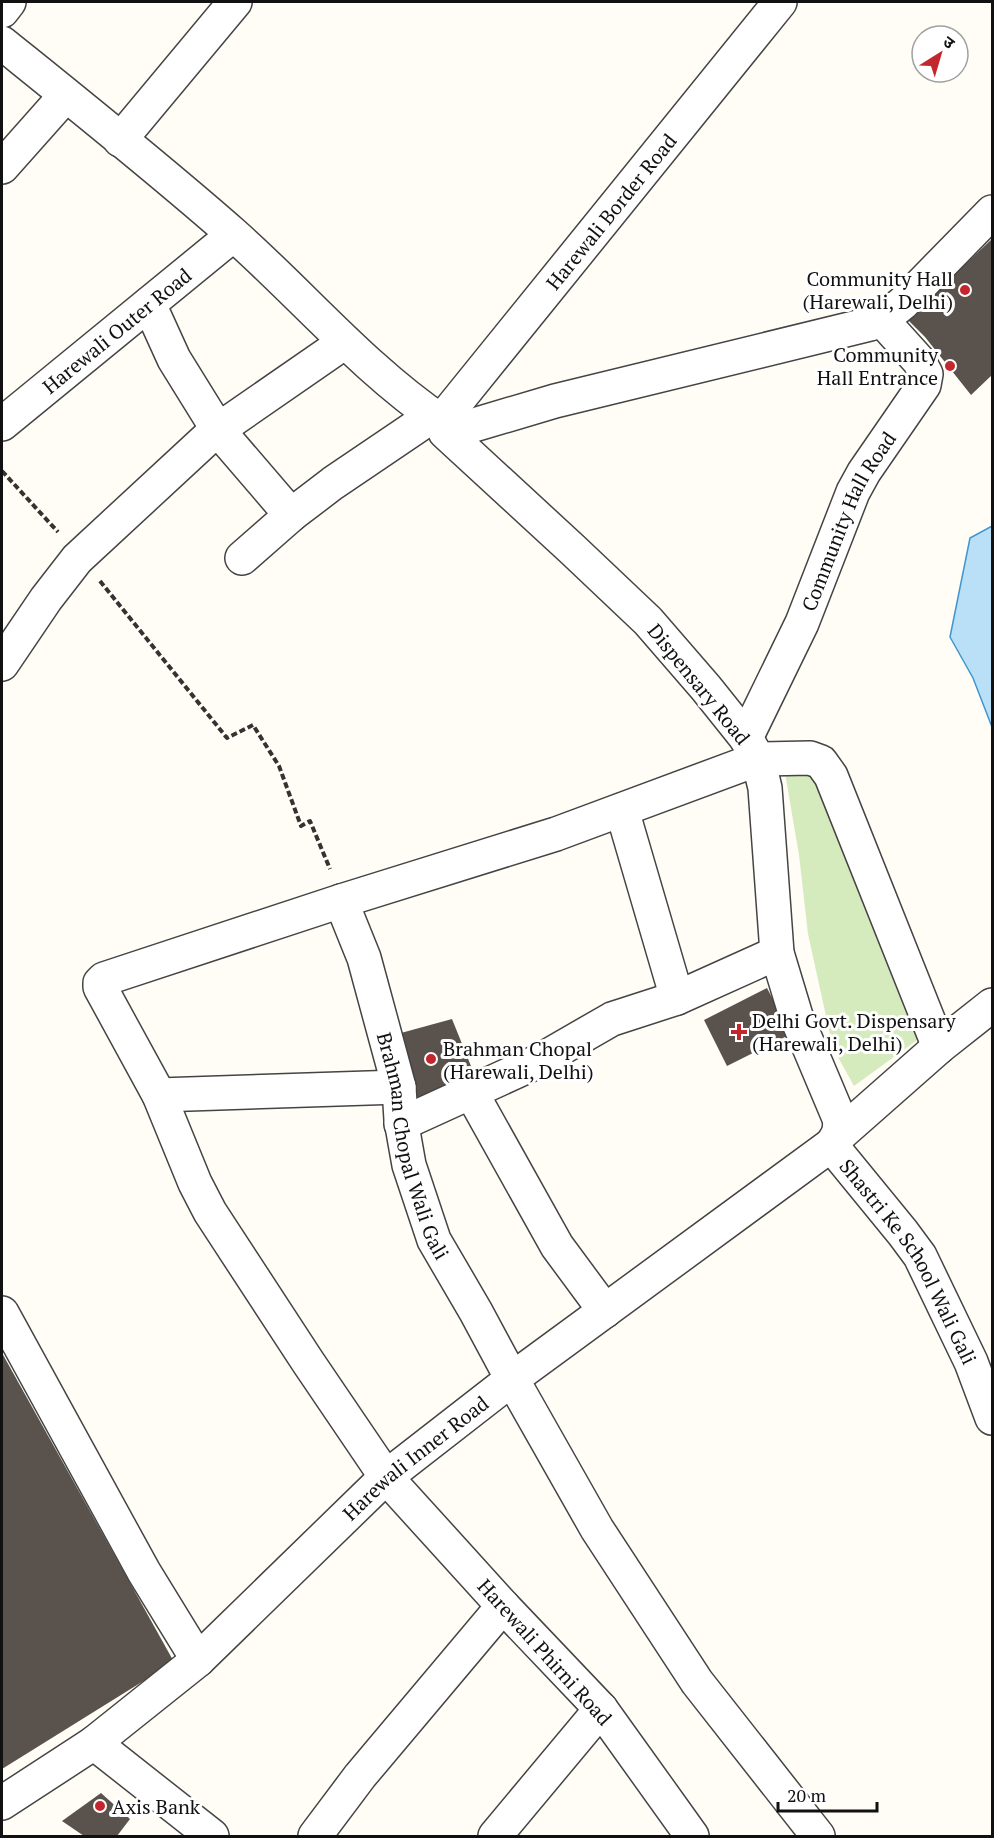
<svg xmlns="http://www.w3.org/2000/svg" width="994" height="1838" viewBox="0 0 994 1838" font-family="'PT Serif','Noto Sans Devanagari',serif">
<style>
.green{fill:#d5ebbd}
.water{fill:#b9e0f7;stroke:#3f96cf;stroke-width:1.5}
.building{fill:#5a524d}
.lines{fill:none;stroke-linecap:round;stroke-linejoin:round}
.minor-casing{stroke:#444;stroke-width:36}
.path{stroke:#333;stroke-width:4;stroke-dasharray:6 3;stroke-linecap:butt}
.minor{stroke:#fff;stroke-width:33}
.poi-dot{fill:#c4262e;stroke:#fff;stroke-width:2}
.labels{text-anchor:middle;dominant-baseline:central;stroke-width:6;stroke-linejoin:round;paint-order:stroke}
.street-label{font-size:20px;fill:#111;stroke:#fff}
.poi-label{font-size:20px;fill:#111;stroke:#fff;text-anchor:start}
</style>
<rect width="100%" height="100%" fill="#fffdf5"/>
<polygon class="green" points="785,773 822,774 928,1032 854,1086 833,1048 808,934 799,855"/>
<polygon class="water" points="992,526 992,727 973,678 950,637 970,538"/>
<g class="building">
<polygon points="992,239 992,375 971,395 925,337 907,319"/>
<polygon points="767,988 791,1034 727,1066 704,1020"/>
<polygon points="452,1019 477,1081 405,1106 390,1036"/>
<polygon points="2,1353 174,1662 2,1769"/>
<polygon points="101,1793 130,1819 117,1836 84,1836 62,1821"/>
</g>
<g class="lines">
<defs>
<g id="minor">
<polyline points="2,11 9,2"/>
<path d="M2,43C79,105 158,168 233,234C303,296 364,369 442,422"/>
<polyline points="120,140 235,2"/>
<polyline points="2,167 66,95"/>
<polyline points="149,304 174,359 218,430 291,515"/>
<path id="s1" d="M442,422L446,415L780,2"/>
<path id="s2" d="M2,424L233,235"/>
<polyline points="450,435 474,425 555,401 870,324 882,320 903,303 992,212"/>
<polyline points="242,558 291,515 333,483 432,416"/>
<polyline points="2,664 46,599 77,559 212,434 345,342"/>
<path id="s3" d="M746,738L802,623L853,492L864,472L924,385L926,374L919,361L882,320"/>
<polyline points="622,810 677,998"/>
<path id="s4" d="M341,901L364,958L399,1087L401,1120L409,1165L434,1240L476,1312L512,1379L597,1529L697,1682L818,1836"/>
<polyline points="471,1092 557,1246 605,1311"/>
<polyline points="159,1095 399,1087"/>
<polyline points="401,1124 539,1061 612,1019 677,998 777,953"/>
<polyline points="838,1136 939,1047 992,1005"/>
<path id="s5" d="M831,1145L903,1233L920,1256L971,1362L992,1418"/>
<polyline points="2,1313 144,1572 198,1660"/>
<polyline points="94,1743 212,1836"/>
<path id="s6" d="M2,1803L94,1743L198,1660L386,1477L512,1379L831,1145C838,1136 841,1130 839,1118L796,1016L777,953L765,788L758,759L746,738L706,688L648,621L572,549L445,432L442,422"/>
<polyline points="315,1836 360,1776 503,1606"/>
<polyline points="495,1836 601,1709"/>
<polyline points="692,1836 601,1709 503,1606 386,1477 308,1362 210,1212 195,1183 159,1095 100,987 100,983 104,979 341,901 556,834 758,759 810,758 821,762 831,776 939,1047"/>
</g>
</defs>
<use href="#minor" class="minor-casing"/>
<g class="path">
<polyline points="2,471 58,532"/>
<polyline points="100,581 227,738 253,725 279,766 301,826 310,821 330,869"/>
</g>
<use href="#minor" class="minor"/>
</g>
<g class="poi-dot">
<circle cx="965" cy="290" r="6"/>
<circle cx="950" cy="366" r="6"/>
<path d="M736 1023h6v6h6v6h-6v6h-6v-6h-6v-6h6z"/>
<circle cx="431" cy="1059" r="6"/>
<circle cx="100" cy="1806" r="6"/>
</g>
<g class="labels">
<g class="street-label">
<text stroke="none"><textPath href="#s1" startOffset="270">Harewali Border Road</textPath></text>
<text stroke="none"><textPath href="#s2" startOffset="148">Harewali Outer Road</textPath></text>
<text stroke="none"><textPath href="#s3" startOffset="240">Community Hall Road</textPath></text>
<text transform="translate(699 684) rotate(51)">Dispensary Road</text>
<text stroke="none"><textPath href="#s4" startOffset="256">Brahman Chopal Wali Gali</textPath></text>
<text stroke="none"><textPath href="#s5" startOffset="141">Shastri Ke School Wali Gali</textPath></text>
<text stroke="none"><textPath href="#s6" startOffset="540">Harewali Inner Road</textPath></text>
<text transform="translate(545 1652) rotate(48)">Harewali Phirni Road</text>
</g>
<g class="poi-label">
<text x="953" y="278" text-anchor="end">Community Hall<tspan x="953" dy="23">(Harewali, Delhi)</tspan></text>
<text x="938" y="354" text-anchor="end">Community<tspan x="938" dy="23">Hall Entrance</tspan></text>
<text x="752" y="1020">Delhi Govt. Dispensary<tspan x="752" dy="23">(Harewali, Delhi)</tspan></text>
<text x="443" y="1048">Brahman Chopal<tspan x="443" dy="23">(Harewali, Delhi)</tspan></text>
<text x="112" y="1806">Axis Bank</text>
</g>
</g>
<rect width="994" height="1838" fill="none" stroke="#111111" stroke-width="6"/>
<g transform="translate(940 54) rotate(37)"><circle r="28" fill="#ffffff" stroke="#a0a0a0" stroke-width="1.5"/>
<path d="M0-4.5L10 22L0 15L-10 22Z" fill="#c4262e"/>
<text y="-9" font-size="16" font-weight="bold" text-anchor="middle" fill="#111111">उ</text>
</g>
<path d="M778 1802v9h99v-9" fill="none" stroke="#111111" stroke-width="3"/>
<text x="787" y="1802" font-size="18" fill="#111111" stroke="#ffffff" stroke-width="4.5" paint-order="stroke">20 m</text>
</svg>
